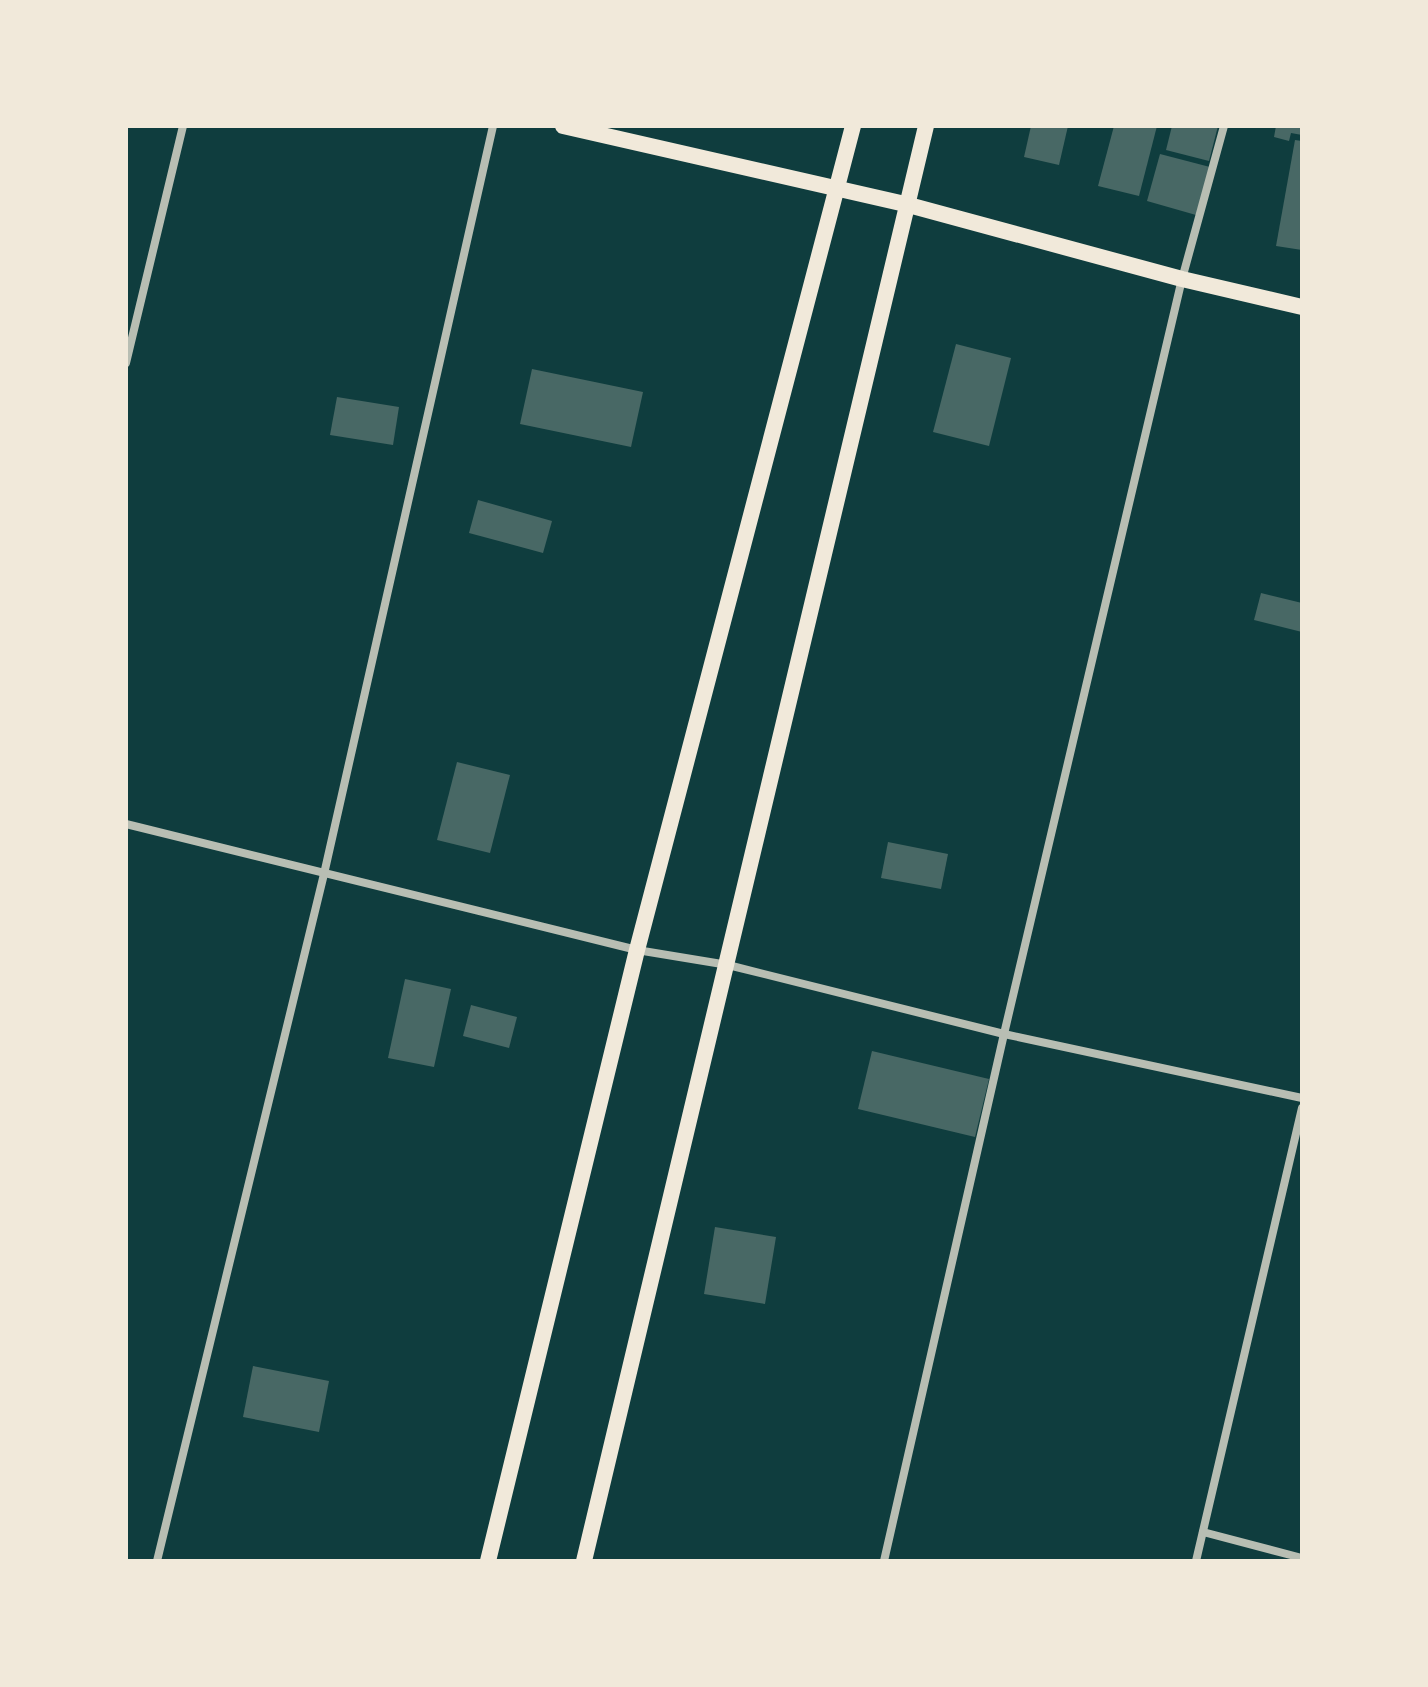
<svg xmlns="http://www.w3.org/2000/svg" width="1428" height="1687" viewBox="0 0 1428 1687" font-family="Barlow,sans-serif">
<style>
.building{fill:#486865}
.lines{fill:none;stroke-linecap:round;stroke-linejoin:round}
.minor{stroke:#b8beb3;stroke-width:8}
.secondary{stroke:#f1e9da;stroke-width:16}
</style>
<rect width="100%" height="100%" fill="#0f3d3e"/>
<g class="building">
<polygon points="1031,126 1068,126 1059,165 1024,157"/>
<polygon points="1114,126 1157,126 1139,196 1098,186"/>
<polygon points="1172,126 1218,126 1209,161 1166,150"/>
<polygon points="1276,126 1302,126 1302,135 1291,133 1289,141 1274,137"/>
<polygon points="1295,140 1302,141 1302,250 1276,246"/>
<polygon points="1160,154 1210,167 1196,215 1147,201"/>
<polygon points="956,344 1011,358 989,446 933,432"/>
<polygon points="532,369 643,392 631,447 520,424"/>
<polygon points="337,397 399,407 393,445 330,435"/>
<polygon points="478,500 552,521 543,553 469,533"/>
<polygon points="1261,593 1302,603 1302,632 1254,620"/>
<polygon points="457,762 510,775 490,853 437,840"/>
<polygon points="888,842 948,854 941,889 881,878"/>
<polygon points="405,979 451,989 434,1067 388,1058"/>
<polygon points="471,1005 517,1017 509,1048 463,1036"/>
<polygon points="872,1051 989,1079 975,1137 858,1109"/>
<polygon points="715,1227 776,1237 765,1304 704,1294"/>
<polygon points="253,1366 329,1381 319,1432 243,1417"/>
</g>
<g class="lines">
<g class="minor">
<polyline points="126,363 183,126"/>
<polyline points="126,824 637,950 728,965 1004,1034 1302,1098"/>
<polyline points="1203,1532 1302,1558"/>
<polyline points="157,1561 324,874 493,126"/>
<polyline points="884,1561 1004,1034 1182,279 1224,126"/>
<polyline points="1196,1561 1302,1108"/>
</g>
<g class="secondary">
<polyline points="563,126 905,204 1182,279 1302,307"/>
<polyline points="488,1561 637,950 853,126"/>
<polyline points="584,1561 926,126"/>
</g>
</g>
<rect width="1428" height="1687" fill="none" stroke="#f1e9da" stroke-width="256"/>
</svg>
